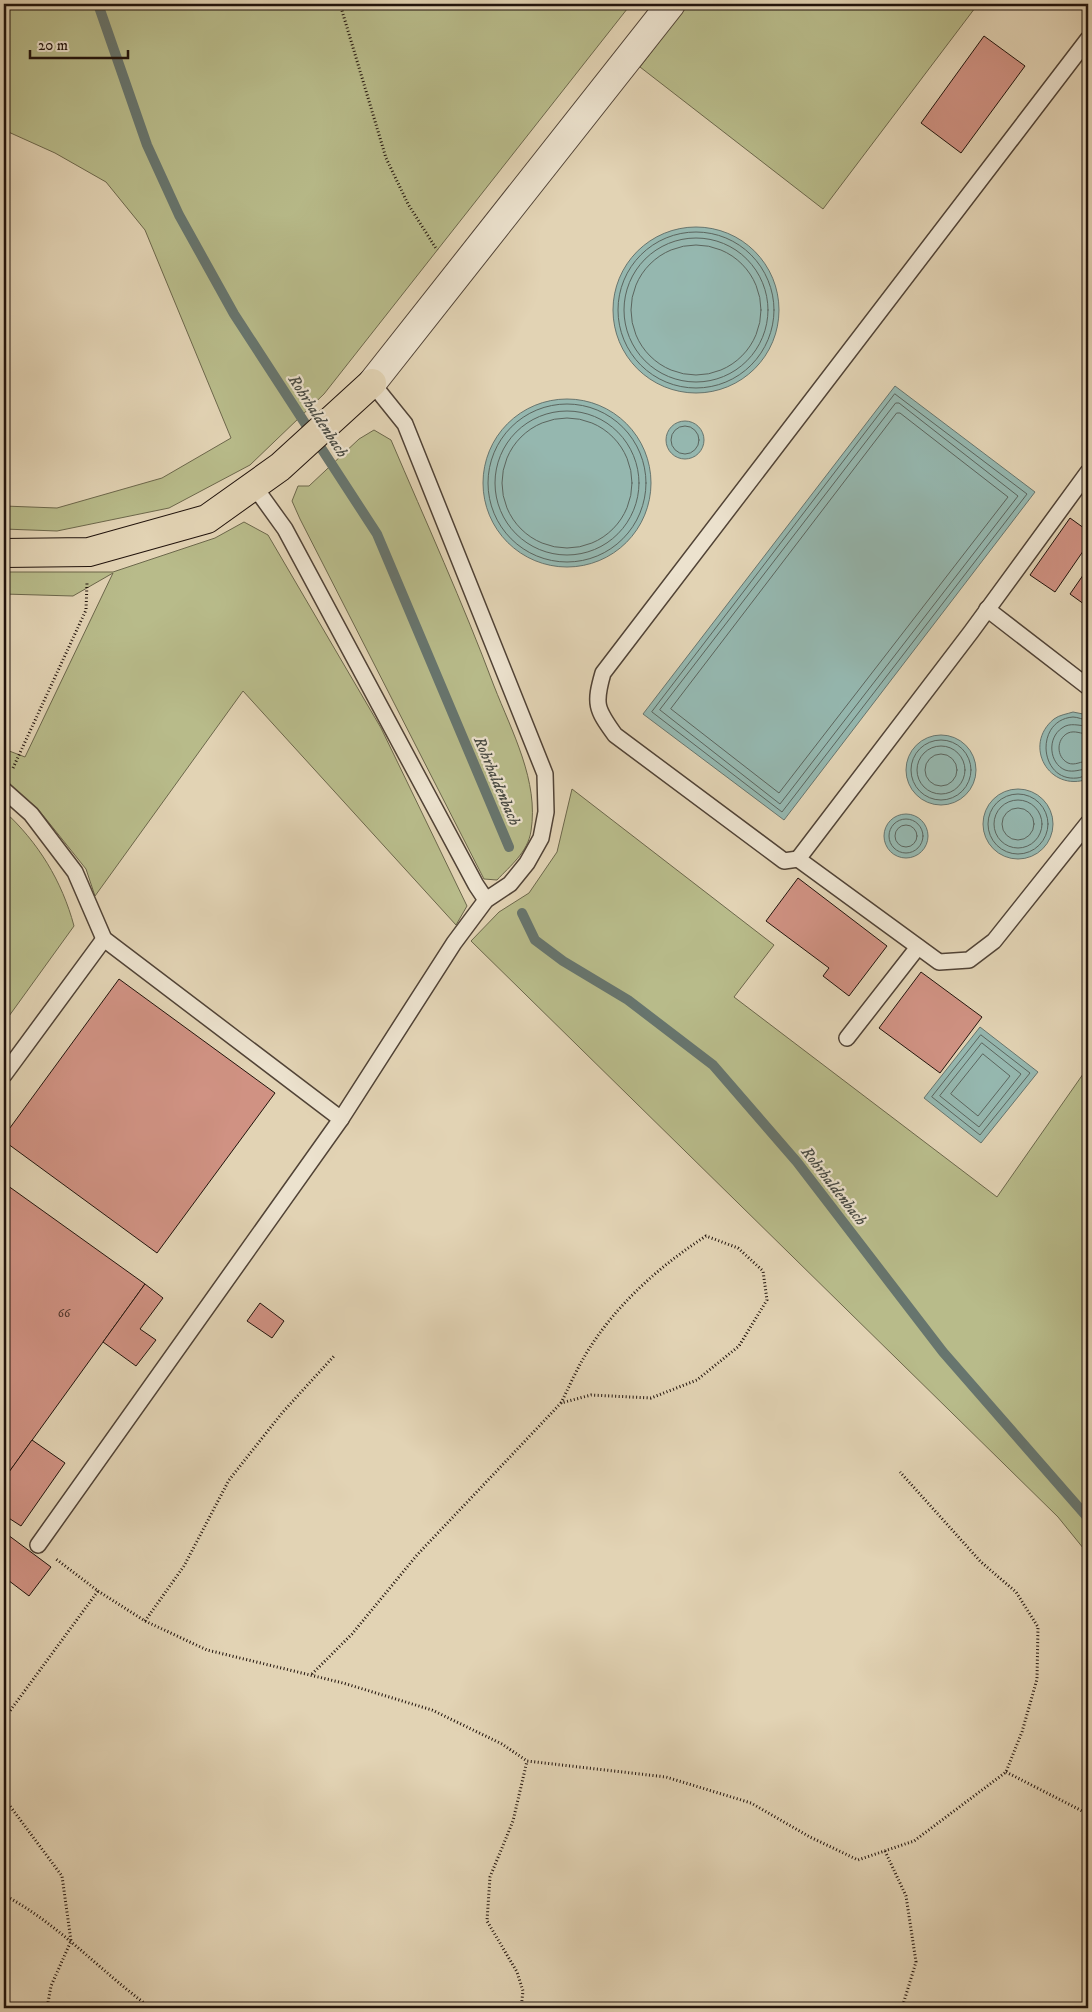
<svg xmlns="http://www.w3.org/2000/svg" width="1092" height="2012" viewBox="0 0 1092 2012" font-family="'IM FELL DW Pica',serif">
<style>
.green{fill:#b8bb8a;stroke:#6c674b}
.water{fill:#95b7af;stroke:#67756e}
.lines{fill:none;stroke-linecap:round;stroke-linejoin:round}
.shore{stroke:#5b655e;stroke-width:1}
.stream{stroke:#67756e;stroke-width:10}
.building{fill:#d09283;stroke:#21130c}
.lane-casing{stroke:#514336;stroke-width:18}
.street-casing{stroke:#514336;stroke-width:30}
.primary-casing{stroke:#21130c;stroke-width:30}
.path{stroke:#21130c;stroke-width:3;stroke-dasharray:1 2.5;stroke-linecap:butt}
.lane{stroke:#ece2ce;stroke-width:15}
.street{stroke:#ece2ce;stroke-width:28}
.primary{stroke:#e2d3b4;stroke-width:28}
.labels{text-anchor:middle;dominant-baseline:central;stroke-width:4.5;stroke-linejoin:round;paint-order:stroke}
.number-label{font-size:12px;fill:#4d332a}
.water-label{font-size:16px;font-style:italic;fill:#4a4c45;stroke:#ece2ce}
</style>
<rect width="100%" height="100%" fill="#e2d3b4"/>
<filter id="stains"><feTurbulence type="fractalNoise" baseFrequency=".004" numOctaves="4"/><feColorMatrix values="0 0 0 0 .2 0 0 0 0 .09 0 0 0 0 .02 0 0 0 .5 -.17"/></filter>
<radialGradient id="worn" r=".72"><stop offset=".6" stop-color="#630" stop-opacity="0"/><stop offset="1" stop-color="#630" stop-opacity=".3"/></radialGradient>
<g class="green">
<polygon points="4,4 631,4 324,394 250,465 169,508 57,531 4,529 4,506 57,508 162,478 231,438 145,230 106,182 55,153 4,130"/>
<polygon points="688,4 978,4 823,209 640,67"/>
<path d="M374,430L391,440C426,522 463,603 494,686C512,732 539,781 531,831C528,852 510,866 497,880L484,879L300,519L292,501L298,486H309L359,439Z"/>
<polygon points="244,522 268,535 381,728 467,906 456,925 243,691 95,896 86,869 38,809 4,780 4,749 25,757 113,573 73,596 4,594 4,572 113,572 215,538"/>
<polygon points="572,789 774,945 734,997 997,1197 1088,1067 1088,1554 1058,1517 471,941 499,912 529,893 557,852"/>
<path d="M4,811C38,842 62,881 74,926L4,1023Z"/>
</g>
<g class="water">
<circle cx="696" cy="310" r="83"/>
<polygon points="895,386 1035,492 784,820 643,714"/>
<circle cx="567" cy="483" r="84"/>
<circle cx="685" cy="440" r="19"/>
<path d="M1073,712L1088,715V779C1049,793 1022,745 1054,719C1059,715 1067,714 1073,712Z"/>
<circle cx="941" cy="770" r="35"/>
<circle cx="1018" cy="824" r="35"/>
<circle cx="906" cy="836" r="22"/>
<polygon points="980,1027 1038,1072 981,1143 924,1098"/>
</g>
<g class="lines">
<g class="shore">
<circle cx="696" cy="310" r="78"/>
<circle cx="696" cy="310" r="72"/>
<circle cx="696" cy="310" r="65"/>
<polygon points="895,394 1027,494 782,812 652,712"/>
<polygon points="896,403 899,403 1018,496 780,804 660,710"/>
<circle cx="567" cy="483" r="79"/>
<circle cx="567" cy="483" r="72"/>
<polygon points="897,413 900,413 1008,497 779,793 671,709"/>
<circle cx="567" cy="483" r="65"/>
<circle cx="685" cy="440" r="14"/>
<path d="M1088,720C1083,720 1078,717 1073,717C1034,720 1039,782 1077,778C1081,778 1084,775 1088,775"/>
<path d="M1088,726C1079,726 1070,722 1062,728C1047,738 1049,763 1065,770C1074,773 1080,769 1088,769"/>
<path d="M1088,734C1081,734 1075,730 1068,733C1056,739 1056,757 1068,763C1075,766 1081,761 1088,761"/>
<circle cx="941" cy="770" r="30"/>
<circle cx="941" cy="770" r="24"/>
<circle cx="941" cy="770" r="16"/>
<circle cx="1018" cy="824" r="30"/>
<circle cx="1018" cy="824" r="24"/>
<circle cx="1018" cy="824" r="16"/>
<circle cx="906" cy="836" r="17"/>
<circle cx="906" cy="836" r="11"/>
<polygon points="981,1035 1030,1073 980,1135 932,1097"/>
<polygon points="982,1043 1021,1074 979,1127 940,1096"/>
<polygon points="983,1054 1010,1076 978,1116 951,1094"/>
</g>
<g class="stream">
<polyline points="98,4 147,145 179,215 234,314 377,534 509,847"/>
<polyline points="522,913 535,940 563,961 628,1000 713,1065 797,1162 943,1352 1088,1518"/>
</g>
</g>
<g class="building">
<polygon points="984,36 1025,66 961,153 921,123"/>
<polygon points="1070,518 1088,531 1088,544 1055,592 1030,575"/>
<polygon points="1088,568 1088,607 1070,594"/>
<polygon points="798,878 887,946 849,996 823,976 829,968 766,921"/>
<polygon points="921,972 982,1017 940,1073 879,1028"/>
<polygon points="119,979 275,1093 157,1253 4,1141 4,1136"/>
<polygon points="4,1183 145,1284 4,1479"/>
<polygon points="145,1284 163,1298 140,1329 156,1340 136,1366 103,1342"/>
<polygon points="260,1303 284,1321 272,1338 247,1321"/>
<polygon points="32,1440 65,1463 21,1526 4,1515 4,1479"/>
<polygon points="4,1532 51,1567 29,1596 4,1577"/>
</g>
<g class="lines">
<defs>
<g id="lane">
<polyline points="1088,472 971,632 798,859 939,962 969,960 994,941 1088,823"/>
<polyline points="254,486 285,529 476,885 486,900"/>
<polyline points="987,609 1088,687"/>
<polyline points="4,790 31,814 75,872 104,939 341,1119 454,943 486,900 510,884 527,863 541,838 546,812 545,774 405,424 372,383"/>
<path d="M798,859L784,861L615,735C596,709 594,704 603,673L1088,39"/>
<polyline points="847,1038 918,947"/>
<polyline points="4,1075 104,939"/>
<polyline points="38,1545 341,1119"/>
</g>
<polyline id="street" points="372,383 671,4"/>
<polyline id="primary" points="4,553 89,552 207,519 280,467 372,383"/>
</defs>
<use href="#lane" class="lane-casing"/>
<use href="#street" class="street-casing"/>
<use href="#primary" class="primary-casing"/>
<g class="path">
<polyline points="340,4 386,158 408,204 437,250"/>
<polyline points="13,768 86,610 87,583"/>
<polyline points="98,1591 145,1621 207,1650 343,1683 432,1710 502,1744 527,1761 666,1777 751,1803 810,1837 858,1860 914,1841 1006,1772 1022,1732 1037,1679 1038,1627 1016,1592 981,1562 900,1472"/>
<polyline points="145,1621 184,1566 229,1480 282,1413 334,1356"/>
<path d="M312,1674L352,1634L417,1555L561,1403L591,1395L651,1398L697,1380L739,1346L767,1300L763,1271L738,1248L706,1236C658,1267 612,1308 583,1359C575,1373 568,1389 561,1403"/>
<polyline points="4,1719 98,1591 56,1559"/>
<polyline points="1006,1772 1088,1814"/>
<polyline points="4,1798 62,1876 71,1941 51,1986 47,2008"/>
<polyline points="885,1851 906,1896 916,1962 902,2008"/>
<path d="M4,1895C59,1924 101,1972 151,2008"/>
<polyline points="248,2008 251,2008"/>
<polyline points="521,2008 523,1991 517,1972 487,1921 490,1877 513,1821 527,1761"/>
</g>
<use href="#lane" class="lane"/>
<use href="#street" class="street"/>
<use href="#primary" class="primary"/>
</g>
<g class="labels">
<g class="number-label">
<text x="64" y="1313">66</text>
</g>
<g class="water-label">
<text transform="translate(318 416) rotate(57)">Rohrhaldenbach</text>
<text transform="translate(497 781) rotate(67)">Rohrhaldenbach</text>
<text transform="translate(834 1186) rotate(52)">Rohrhaldenbach</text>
</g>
</g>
<rect width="1092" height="2012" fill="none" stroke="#e2d3b4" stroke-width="20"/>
<rect x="5" y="5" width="1082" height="2002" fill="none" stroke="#21130c" stroke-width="2.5"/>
<rect x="10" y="10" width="1072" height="1992" fill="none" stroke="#21130c"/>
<path d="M30 50v8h98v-8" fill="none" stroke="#21130c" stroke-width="2.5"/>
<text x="38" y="50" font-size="15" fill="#21130c" stroke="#ece2ce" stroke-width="4" paint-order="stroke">20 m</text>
<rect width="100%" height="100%" filter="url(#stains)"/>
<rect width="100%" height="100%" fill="url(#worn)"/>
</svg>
